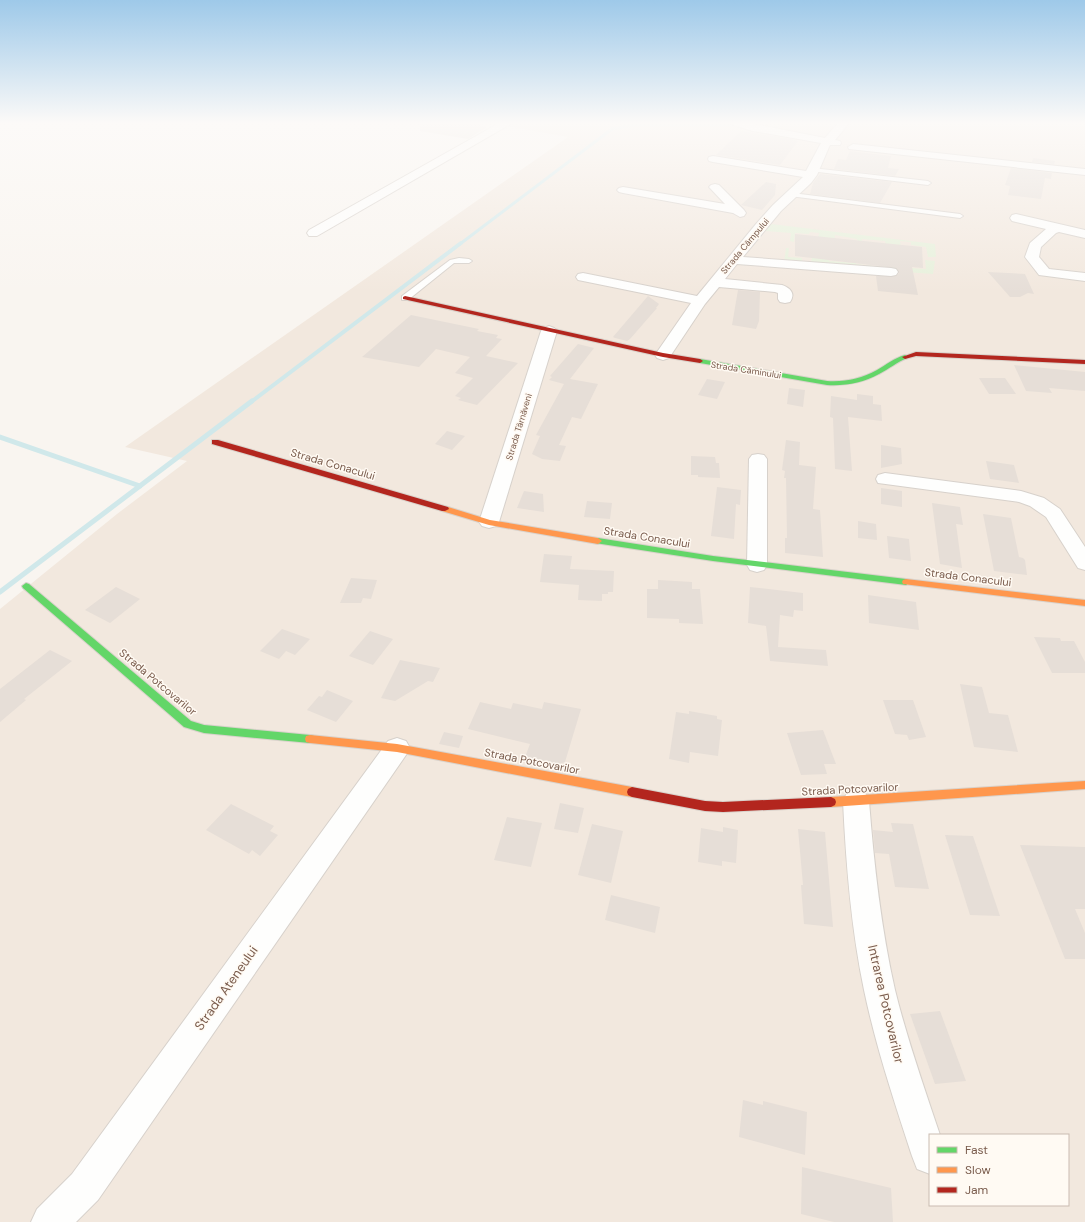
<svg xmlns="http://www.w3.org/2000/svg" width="1085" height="1222" viewBox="0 0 1085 1222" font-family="'DM Sans',sans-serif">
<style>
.residential{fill:#f2e8de;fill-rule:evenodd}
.green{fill:#e7f0db}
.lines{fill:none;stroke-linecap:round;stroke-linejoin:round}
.stream-far2{stroke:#d0e8ea;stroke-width:3}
.stream-far1{stroke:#d0e8ea;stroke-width:4}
.stream{stroke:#d0e8ea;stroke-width:5}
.building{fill:#e6ded7}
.lane-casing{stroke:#d7d1cb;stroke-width:2}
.street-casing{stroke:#d7d1cb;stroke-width:2}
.fast-casing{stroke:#d9d2cb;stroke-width:2}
.slow-casing{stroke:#d9d2cb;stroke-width:2}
.jam-casing{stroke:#d9d2cb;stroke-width:2}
.lane{fill:#fefefd;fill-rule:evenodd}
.street{fill:#fefefd;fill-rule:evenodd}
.fast{fill:#63d668;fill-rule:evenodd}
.slow{fill:#ff974d;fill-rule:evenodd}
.jam{fill:#b3261e;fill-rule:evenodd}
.labels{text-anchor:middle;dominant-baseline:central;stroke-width:3;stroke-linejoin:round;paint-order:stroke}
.far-street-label{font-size:9px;fill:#7a5c4d;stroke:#fffaf3}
.street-label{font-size:11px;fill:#7a5c4d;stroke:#fffaf3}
.near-street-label{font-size:13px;fill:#7a5c4d;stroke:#fffaf3}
</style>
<rect width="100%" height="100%" fill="#f9f5f0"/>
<path class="residential" d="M484,122H1085V1222H0V609L117,514L187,461L125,447L568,137ZM930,1135H1068V1205H930Z"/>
<g class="green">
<polygon points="771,224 935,244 936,257 928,257 926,247 911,245 911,242 900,241 901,248 886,246 885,241 862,239 862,248 857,247 857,239 835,235 834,242 818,240 819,233 810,232 809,234 795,233 794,242 790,241 791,233 765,231"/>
<polygon points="786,248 789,248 788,257 802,258 802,261 811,262 813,253 829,255 829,261 854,263 854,255 856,255 856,264 873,266 873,268 884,269 884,262 910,268 926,269 925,260 935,261 933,274 784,263"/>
</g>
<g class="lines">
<polyline class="stream-far2" points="460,244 612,129 633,125 730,125 766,122"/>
<polyline class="stream-far1" points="251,402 461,243"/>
<g class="stream">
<polyline points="0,437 140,486"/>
<polyline points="0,592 252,401"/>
</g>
</g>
<g class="building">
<polygon points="420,122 488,122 481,126 487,127 468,139 420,131"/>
<polygon points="741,131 791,139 798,141 780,165 716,155"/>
<polygon points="850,151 891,156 888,168 899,169 895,176 834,169 838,159 846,160"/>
<polygon points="1033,158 1055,161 1054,164 1032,162"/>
<polygon points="1011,168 1052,173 1051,179 1045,178 1041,199 1008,195 1010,186 1005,185"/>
<polygon points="820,174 892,182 880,203 810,194 813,183"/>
<polygon points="766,182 776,184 775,195 762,210 741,205"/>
<polygon points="795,234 922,247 923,268 912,267 918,295 878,291 876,276 896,276 899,273 896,268 795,256"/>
<polygon points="988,272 1025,274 1034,294 1028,293 1020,297 1010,297"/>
<polygon points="738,290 760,292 759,321 756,329 732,325"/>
<polygon points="648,296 659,304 656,308 657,308 630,339 627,341 615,338 613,337"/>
<polygon points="411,315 479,329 477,331 498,335 496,338 502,339 486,356 518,363 477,405 458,400 461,398 455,396 473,378 455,373 470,357 436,349 419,367 362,357"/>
<polygon points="578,344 594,348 570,379 598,384 581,419 572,417 559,445 566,446 560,461 542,459 532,454 540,436 536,435 564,384 549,380 552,377 550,376"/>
<polygon points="1014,365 1085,372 1085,391 1049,388 1052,393 1026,391"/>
<polygon points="979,378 1005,378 1016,394 989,394"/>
<polygon points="707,379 725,382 717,399 698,395"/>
<polygon points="789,388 805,390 803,407 787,404"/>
<polygon points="857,394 873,396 873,404 881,405 882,421 848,417 852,471 835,469 833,418 830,417 831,396 857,400"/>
<polygon points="447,431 465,436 452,450 435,444"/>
<polygon points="786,440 800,442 799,465 816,467 813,509 820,510 823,557 785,553 785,538 787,538 786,478 784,478 785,471 782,470"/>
<polygon points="881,445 901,448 902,464 881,468"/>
<polygon points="691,456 715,457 716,463 719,463 720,478 698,477 698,475 691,475"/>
<polygon points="986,461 1014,465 1019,483 990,479"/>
<polygon points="717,487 741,490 740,505 736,504 734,539 711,536"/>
<polygon points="881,488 902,491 902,507 881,504"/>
<polygon points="524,491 543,494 544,512 517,508"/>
<polygon points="587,501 612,503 610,519 584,517"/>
<polygon points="932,503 960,507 963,525 956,524 962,568 940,564"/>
<polygon points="983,514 1011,518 1019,557 1023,558 1025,560 1027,575 994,571"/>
<polygon points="858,521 876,524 877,540 858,538"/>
<polygon points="887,536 909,539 911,561 889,558"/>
<polygon points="544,554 572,556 570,569 614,571 613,592 608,592 608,594 602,594 602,601 578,600 579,585 540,582"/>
<polygon points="351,578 377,580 371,599 363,598 361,603 340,603"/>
<polygon points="658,580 692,582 692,589 700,589 703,624 679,623 679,619 647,618 647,589 658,589"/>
<polygon points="116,587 140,599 110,623 85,610"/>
<polygon points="750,587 803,593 803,611 794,610 793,617 780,615 778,647 826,650 828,666 770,661 766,626 748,623"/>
<polygon points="868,595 916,602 919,630 869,623"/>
<polygon points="282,629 310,639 295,655 286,651 279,659 260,651"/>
<polygon points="370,631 393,639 373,665 349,656"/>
<polygon points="1034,637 1060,638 1061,641 1074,641 1085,662 1085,673 1052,673"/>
<polygon points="50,650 72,661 24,699 26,700 0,722 0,689"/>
<polygon points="400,660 440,668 433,682 428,681 395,701 381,698"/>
<polygon points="960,684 982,687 989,713 1008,715 1018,752 974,747"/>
<polygon points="327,690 353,701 336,722 307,710 319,696 322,697"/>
<polygon points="883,700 913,700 926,737 909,740 907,735 895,734"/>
<polygon points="480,702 511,709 513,703 542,709 544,702 581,709 565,762 559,764 525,757 530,744 468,729"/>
<polygon points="689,711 717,716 717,719 722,720 718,756 690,752 689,763 669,759 676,712 689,714"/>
<polygon points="823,730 836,764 824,764 827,774 801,775 787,733"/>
<polygon points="444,732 463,736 459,748 439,744"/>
<polygon points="560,803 584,808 578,833 554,829"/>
<polygon points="231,804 274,826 270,831 278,835 260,856 252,850 249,854 206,830"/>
<polygon points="507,817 542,823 531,867 494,860"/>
<polygon points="891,823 913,824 929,889 895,887 889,854 875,853 873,830 893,832"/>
<polygon points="592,824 623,831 611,883 578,875"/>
<polygon points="723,827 738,830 736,863 722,861 722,866 698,862 701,828 723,832"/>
<polygon points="798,829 825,832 833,927 804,924 801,885 803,885"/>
<polygon points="945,835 973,836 1000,916 970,915"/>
<polygon points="1020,845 1085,847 1085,909 1075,909 1085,933 1085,959 1065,959"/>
<polygon points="611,895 660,907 655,933 605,920"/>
<polygon points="940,1011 966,1081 935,1084 910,1014"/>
<polygon points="743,1100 763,1105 763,1101 807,1112 805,1155 739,1137"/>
<polygon points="802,1167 891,1188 893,1222 834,1222 801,1214"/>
</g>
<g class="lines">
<defs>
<g id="lane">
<polygon points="812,168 928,181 931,183 928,185 810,171 809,170"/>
<polygon points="792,193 960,214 963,216 960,218 790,196 790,194"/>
<polygon points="459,258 469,259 472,261 469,263 454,263 408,300 402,300 402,296 450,260"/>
</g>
<g id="street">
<polygon points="501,122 514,122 317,236 309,236 307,233 309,230"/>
<path d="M729,122H745L825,138L839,122H850L835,140L840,141L841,143L840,145H830L829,147L817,175L811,183L781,211L743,257L891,268L896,269L898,272L896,275L891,276L737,264L725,279L782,285C790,288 796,293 790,302L785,303L780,302L778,299V293L775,292L719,287L705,304L669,358L663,360L657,358L655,355L691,303L583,281L578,280L576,277L578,274L583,273L697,296L756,224L773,205L803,177L713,162L709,161L708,159L709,157L713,156L806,171L821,143L753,131L730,124Z"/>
<polygon points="853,144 1085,169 1085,175 849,149 848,147"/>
<polygon points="715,184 719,185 744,210 746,213 744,216 740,217 733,213 623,193 619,192 617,190 619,188 623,187 725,204 709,187 711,185"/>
<polygon points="1016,214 1085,230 1085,238 1059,232 1056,233 1041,247 1039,257 1049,269 1085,273 1085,281 1039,275 1025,257 1030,243 1046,229 1012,221 1010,218 1012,215"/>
<polygon points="549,326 554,328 557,331 499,522 496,526 489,528 482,526 479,522 541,331 544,328"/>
<polygon points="758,454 764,455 767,459 767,565 764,570 757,572 750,570 747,565 749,459 752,455"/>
<polygon points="885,473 1021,491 1044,498 1060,509 1085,547 1085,570 1078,568 1046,517 1030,506 1019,502 878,483 876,479 878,475"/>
<polygon points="397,738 406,741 410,748 406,755 98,1200 76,1222 31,1222 37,1209 72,1174 388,741"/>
<path d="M856,790L865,793L869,801C874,865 881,928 895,990C907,1039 924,1087 940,1135H930V1174L917,1169L912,1156C894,1101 876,1047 864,990C851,928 846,865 843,801L847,793Z"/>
</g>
<g id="fast">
<path d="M905,355L908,357L907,358C897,362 889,369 879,374C863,383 846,386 827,385L700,363L697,361L700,359L827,381C845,382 861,379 877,370C886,365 894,358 905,355Z"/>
<polygon points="598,538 713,556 906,579 910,582 906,585 713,561 595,543 594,541 595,539"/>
<polygon points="26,583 29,584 191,721 204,725 310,735 314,736 315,739 314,742 310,743 204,733 184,727 23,588 22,586"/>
</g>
<g id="slow">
<polygon points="442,507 448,507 490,520 598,538 602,541 598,544 489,525 442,511 441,509"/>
<polygon points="906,579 1085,600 1085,606 903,584 902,582 903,580"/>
<polygon points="310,735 397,744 632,787 636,789 637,792 636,795 632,797 397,752 310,743 306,742 305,739 306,736"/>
<polygon points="1085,781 1085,789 831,807 827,805 826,802 827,799 831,797"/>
</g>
<g id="jam">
<polygon points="405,296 663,353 700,359 703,361 700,363 663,357 403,299 403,297"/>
<polygon points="916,352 1085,360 1085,364 916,356 905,359 902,357"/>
<polygon points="212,440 218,440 448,507 449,509 445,511 442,511 212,444"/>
<polygon points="632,787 705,801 723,802 831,797 835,799 836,802 835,805 831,807 723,812 705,811 632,797 628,795 627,792 628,789"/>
</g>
</defs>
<use href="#lane" class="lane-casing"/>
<use href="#street" class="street-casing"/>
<use href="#fast" class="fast-casing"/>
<use href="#slow" class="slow-casing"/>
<use href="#jam" class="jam-casing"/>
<use href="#lane" class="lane"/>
<use href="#street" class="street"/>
<use href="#fast" class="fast"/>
<use href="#slow" class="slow"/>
<use href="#jam" class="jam"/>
</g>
<linearGradient id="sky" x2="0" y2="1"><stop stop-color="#9ec9e9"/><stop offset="0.42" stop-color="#fcfaf8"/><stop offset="1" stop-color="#fcfaf8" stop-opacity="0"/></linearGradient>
<rect width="1085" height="293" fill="url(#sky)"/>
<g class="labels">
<g class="far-street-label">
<text transform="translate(745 246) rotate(-50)">Strada Câmpului</text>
<text transform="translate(746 370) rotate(9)">Strada Căminului</text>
<text transform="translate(519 427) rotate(-73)">Strada Târnăveni</text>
</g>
<g class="street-label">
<text transform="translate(333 464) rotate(16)">Strada Conacului</text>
<text transform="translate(647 537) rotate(9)">Strada Conacului</text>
<text transform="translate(968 577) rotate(7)">Strada Conacului</text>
<text transform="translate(158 682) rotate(40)">Strada Potcovarilor</text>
<text transform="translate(532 761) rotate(11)">Strada Potcovarilor</text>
<text transform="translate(850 789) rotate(-3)">Strada Potcovarilor</text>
</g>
<g class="near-street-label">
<text transform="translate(226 988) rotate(-55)">Strada Ateneului</text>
<text transform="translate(886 1004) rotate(77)">Intrarea Potcovarilor</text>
</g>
</g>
<rect x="929" y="1134" width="140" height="72" fill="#fffaf3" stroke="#cabbb1"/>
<rect x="937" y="1147" width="20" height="6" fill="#63d668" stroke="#cabbb1"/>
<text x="965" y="1154" font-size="12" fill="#7a5c4d">Fast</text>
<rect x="937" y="1167" width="20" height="6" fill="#ff974d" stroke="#cabbb1"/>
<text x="965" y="1174" font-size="12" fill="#7a5c4d">Slow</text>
<rect x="937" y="1187" width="20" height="6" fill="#b3261e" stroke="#cabbb1"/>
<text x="965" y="1194" font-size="12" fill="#7a5c4d">Jam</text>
</svg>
